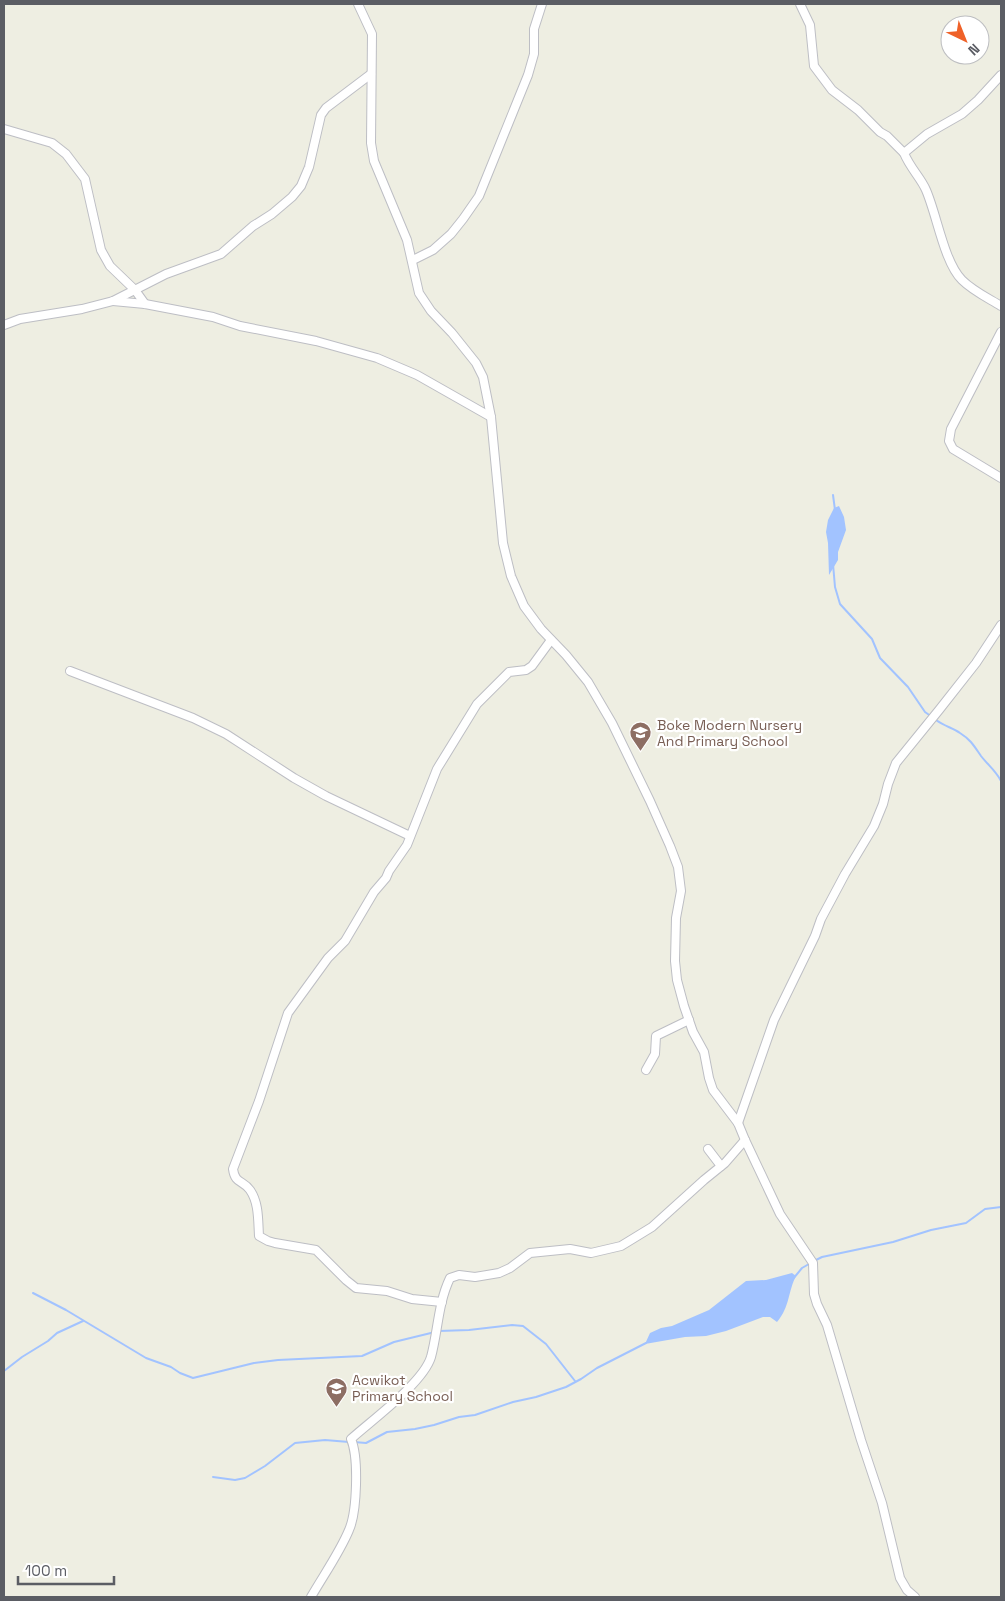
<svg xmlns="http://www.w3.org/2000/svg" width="1005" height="1601" viewBox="0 0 1005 1601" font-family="'Space Grotesk',sans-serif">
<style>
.water{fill:#a2c3ff}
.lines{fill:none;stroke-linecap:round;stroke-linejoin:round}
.stream{stroke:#a2c3ff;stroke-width:2}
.minor-casing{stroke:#bdbec4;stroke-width:10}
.minor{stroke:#fff;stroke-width:8}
.labels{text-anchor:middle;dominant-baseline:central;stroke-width:4.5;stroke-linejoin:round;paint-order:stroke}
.education-label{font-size:14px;fill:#785e54;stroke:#fff;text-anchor:start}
</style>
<rect width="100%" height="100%" fill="#eeeee2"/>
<g class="water">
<polygon points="839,506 844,517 846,530 838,552 838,560 829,575 828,543 826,532 828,520 834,508"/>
<path d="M792,1273L796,1276C788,1291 790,1307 777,1322L770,1317H763L726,1331L706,1336L685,1337L645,1344L650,1333L661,1328L672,1326L709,1310L746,1281L766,1280Z"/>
</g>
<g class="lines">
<g class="stream">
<polyline points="833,495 835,510"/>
<polyline points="833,564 835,587 840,604 872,639 880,658 908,687 925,712 932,717"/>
<path d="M936,720C944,726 953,728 960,733C971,740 974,746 981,756C988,765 996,771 1001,781"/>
<polyline points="814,1261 822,1257 893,1242 931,1230 966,1223 985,1209 1001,1207"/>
<polyline points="793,1279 802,1268 809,1264"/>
<polyline points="33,1293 66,1310 146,1358 171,1367 180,1373 193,1378 254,1363 278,1360 362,1356 394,1342 435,1332"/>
<polyline points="439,1331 469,1330 512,1325 523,1326 546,1344 575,1381"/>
<polyline points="4,1371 22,1357 48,1341 57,1333 83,1321"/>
<polyline points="354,1442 366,1443 387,1432 415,1429 434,1425 459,1417 475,1415 513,1402 536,1397 566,1387 581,1379 597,1368 646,1343"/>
<polyline points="213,1477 235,1480 245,1478 265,1466 295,1443 325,1440 349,1442"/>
</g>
<defs>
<g id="minor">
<polyline points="358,4 372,34 371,143 374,161 407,240 419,293 431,311 452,333 476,363 483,377 491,417 503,543 511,576 524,606 541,629 566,655 588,682 612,723 650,801 670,846 678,867 681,891 676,918 675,961 677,980 684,1006 693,1032 704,1052 709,1078 713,1090 738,1123 745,1140 780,1214 813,1263 814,1294 817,1304 827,1325 861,1440 882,1503 900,1578 907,1590 915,1597"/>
<polyline points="800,4 810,25 814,66 832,90 858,110 880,132 887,136 904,153"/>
<path d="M1001,75L978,100L962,114L927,134L904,153C910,168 921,178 926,190C937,215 944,262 962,280C973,291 988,298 1001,306"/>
<polyline points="4,129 52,143 66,154 85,179 101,250 110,266 135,290 145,304"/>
<polyline points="413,260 433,250 451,234 463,219 479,196 528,75 534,54 534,29 542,4"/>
<polyline points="113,301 145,304 213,317 240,326 316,341 377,358 417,375 491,417"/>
<polyline points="4,325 20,319 82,309 113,301 166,274 221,254 253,226 272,214 292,197 301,186 309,167 321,115 326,108 371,74"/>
<polyline points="1001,332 951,429 949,441 953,449 1001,478"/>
<polyline points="70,671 193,718 226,734 294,778 326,796 410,836"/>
<polyline points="646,1070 655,1054 656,1036 689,1020"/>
<polyline points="738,1123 774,1020 815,936 821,919 845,874 874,826 883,804 888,784 896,763 939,710 976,663 1001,625"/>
<polyline points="708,1149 721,1166"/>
<path d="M442,1302L412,1299L387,1291L356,1288L346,1280L316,1250L275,1243L268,1241L259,1236C258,1220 259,1203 250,1190C243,1180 235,1184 233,1169L259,1101L288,1013L328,958L345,941L374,892L386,878L389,871L407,845L437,769L477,704L509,672L526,670L532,666L551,640"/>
<path d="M311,1597C323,1576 340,1552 349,1530C357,1512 359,1458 351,1439C372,1420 423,1383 431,1357C438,1331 438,1303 450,1278L459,1275L475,1277L499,1273L510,1268L530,1253L570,1249L591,1253L621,1246L652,1227L704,1180L725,1163L745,1140"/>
</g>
</defs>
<use href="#minor" class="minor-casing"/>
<use href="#minor" class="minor"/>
</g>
<defs>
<symbol id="school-pin" viewBox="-11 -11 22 30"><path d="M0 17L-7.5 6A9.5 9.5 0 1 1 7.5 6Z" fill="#8d6e63" stroke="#fff"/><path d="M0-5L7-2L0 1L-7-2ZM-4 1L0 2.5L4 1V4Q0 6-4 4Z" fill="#fff"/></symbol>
</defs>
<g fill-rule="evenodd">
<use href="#school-pin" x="628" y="720" width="25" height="34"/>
<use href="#school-pin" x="324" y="1376" width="25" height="34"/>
</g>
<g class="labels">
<g class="education-label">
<text x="657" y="725">Boke Modern Nursery<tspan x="657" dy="16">And Primary School</tspan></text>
<text x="352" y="1380">Acwikot<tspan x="352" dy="16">Primary School</tspan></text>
</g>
</g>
<rect width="1005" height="1601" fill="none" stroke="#5b5d64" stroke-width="10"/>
<g transform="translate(965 40) rotate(137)"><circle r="24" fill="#ffffff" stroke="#bdbec1"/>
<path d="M0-4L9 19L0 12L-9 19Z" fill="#ef6128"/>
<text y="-8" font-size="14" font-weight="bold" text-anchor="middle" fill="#5b5d64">N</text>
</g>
<path d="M18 1576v8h96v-8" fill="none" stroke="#5b5d64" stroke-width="2.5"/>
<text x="25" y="1576" font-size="15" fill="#5b5d64" stroke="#ffffff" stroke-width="4" paint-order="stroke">100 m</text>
</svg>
